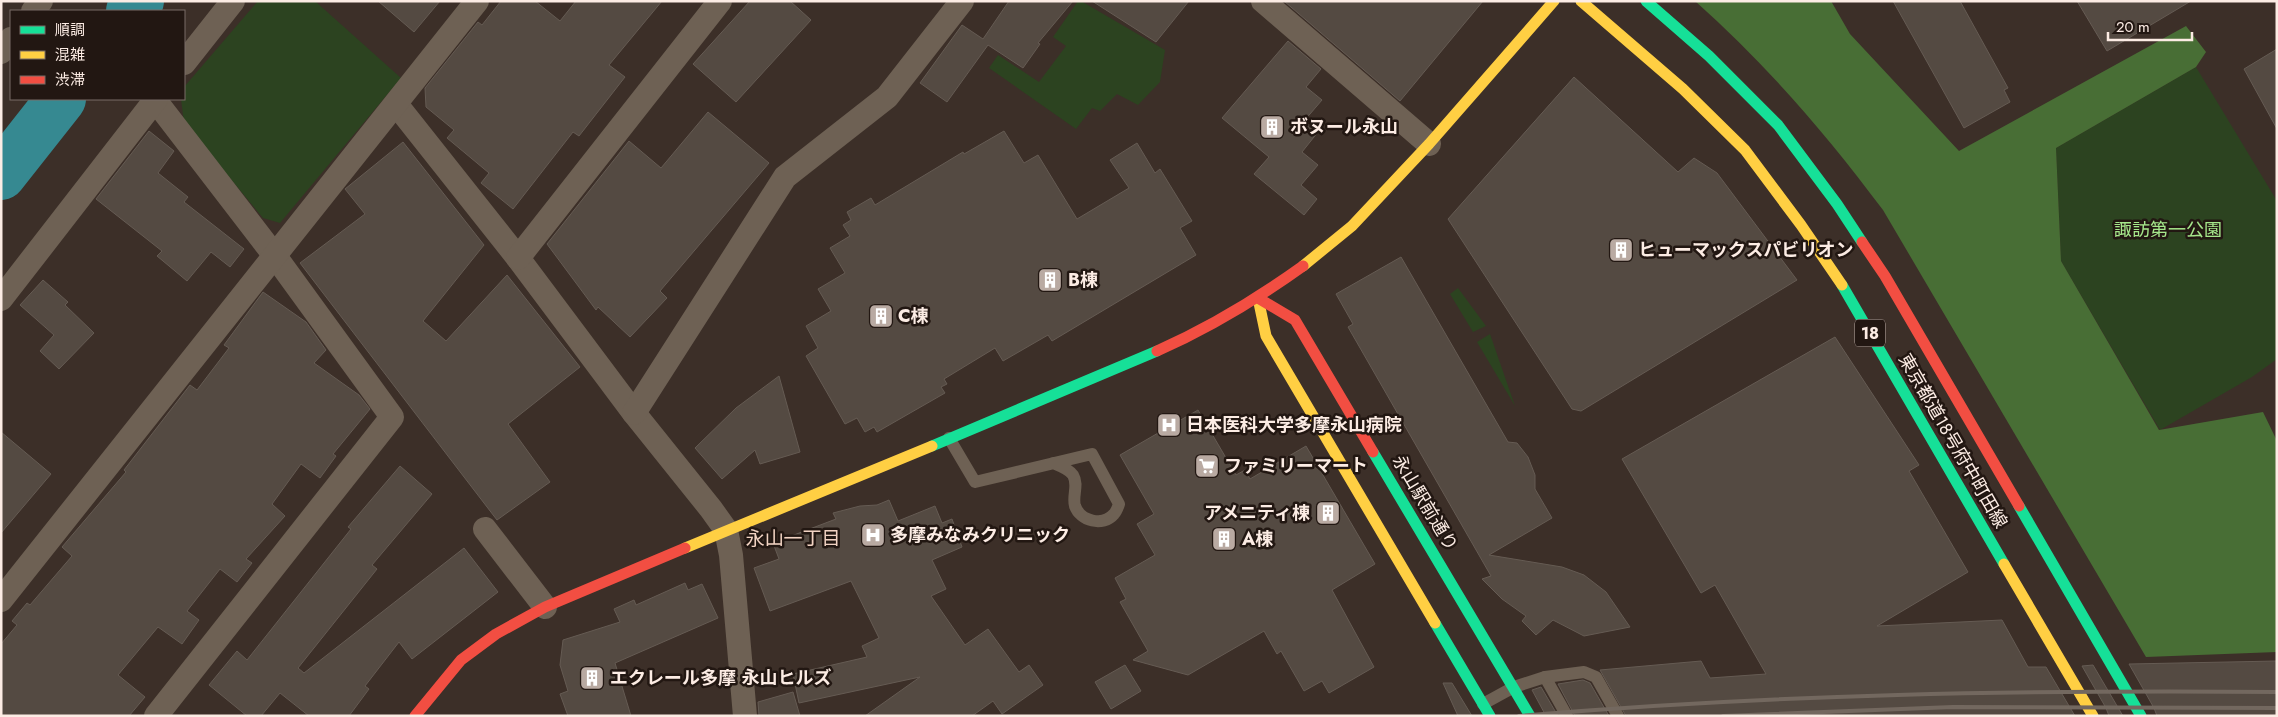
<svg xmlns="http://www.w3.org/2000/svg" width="2278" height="717" viewBox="0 0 2278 717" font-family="Jost,'Noto Sans JP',sans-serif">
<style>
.green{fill:#2c4320}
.forest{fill:#486e35}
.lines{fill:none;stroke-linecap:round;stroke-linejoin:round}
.river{stroke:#368991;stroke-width:50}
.building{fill:#544a42;stroke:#655b53}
.lane{stroke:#6e6154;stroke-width:12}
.street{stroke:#6e6154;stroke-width:24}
.fast{stroke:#16e098;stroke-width:11}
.slow{stroke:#ffcf43;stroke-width:11}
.jam{stroke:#f24e42;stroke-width:11}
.rail{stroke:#73685f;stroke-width:4}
.labels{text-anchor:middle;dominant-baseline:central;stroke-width:5;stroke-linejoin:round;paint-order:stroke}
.shield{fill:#221712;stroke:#bbaca5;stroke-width:1}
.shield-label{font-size:16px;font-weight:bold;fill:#fcece4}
.poi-label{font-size:18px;font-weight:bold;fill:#fcece4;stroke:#221712;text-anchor:start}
.park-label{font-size:18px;fill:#a5e78b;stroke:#221712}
.street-label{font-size:18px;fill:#fcece4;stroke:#221712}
.neighbourhood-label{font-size:19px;fill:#f2d3c3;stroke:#221712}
</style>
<rect width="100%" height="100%" fill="#3c2f28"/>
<g class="green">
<polygon points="258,1 315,1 401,78 280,223 263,218 184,123 181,99 184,99 184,87"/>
<polygon points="1078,1 1081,1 1165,50 1160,82 1138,105 1117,94 1100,111 1092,108 1076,129 989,68 998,55 1039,82 1066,46 1053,37"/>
<polygon points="2196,67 2277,201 2277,359 2252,377 2160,430 2061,261 2056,148"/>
<polygon points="1458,288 1486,326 1473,332 1450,294"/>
<polygon points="1490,334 1515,406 1477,342"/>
</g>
<path class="forest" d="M1695,1H1831L1850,34L1959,151L2186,26L2206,52L2196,67L2056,148L2061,261L2159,430L2263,412L2277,441V652L2146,657L1883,210C1827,135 1766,64 1695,1Z"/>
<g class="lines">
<g class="river">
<polyline points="131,11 139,1"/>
<polyline points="1,175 61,99"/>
</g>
</g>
<g class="building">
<polygon points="378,1 440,1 414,32"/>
<polygon points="501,1 535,1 560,21 576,1 662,1 609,65 625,77 579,136 573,132 513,209 481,183 489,173 447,138 454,130 426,107 425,88 478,22 482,25"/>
<polygon points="750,1 790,1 811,20 736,102 693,64"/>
<polygon points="1009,1 1073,1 1038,43 1040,44 1023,68 988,45 947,102 920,83 962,25 983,39"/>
<polygon points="1092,1 1189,1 1156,42"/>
<polygon points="1284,1 1483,1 1400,101"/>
<polygon points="1893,1 1960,1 2008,88 2004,90 2010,102 1964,128"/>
<polygon points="2077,1 2191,1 2107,51"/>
<polygon points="1288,41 1321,69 1306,87 1322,100 1304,121 1318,132 1302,152 1318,165 1301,185 1317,199 1304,215 1254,174 1269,157 1222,118"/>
<polygon points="2277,49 2277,129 2244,69"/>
<polygon points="1574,77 1678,172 1694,158 1717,173 1797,280 1581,411 1572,409 1448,219"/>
<polygon points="708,112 769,163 660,291 667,298 630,337 598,307 596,310 547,244 629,141 661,168"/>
<polygon points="149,131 174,151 158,173 188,197 184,202 244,249 230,267 211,252 187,281 157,256 162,251 96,199"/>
<polygon points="1004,131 1024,163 1038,155 1077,219 1129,188 1110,160 1137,143 1155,173 1160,169 1192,221 1180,228 1196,255 1052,341 1048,335 1003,361 995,348 944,379 947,384 941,387 945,393 877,432 874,427 865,432 857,418 845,424 806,356 818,348 806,326 831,311 818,289 845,273 830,248 850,236 843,225 851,220 847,212 871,198 875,205 963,152 964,154"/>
<polygon points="403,142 484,245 423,321 446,341 507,275 580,367 508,424 550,482 497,520 300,263 365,214 345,189"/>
<polygon points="1401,257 1508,442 1517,443 1528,457 1535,475 1535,489 1552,518 1489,555 1562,567 1584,575 1606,592 1630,627 1584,636 1553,620 1536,635 1522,621 1526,616 1502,599 1482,579 1491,576 1348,327 1353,324 1336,294"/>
<polygon points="43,280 68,302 65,305 94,333 59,369 40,351 54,335 20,305"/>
<polygon points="263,292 306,322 326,350 314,363 359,395 370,409 333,454 336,456 320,478 301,464 272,504 285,516 246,559 252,563 237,582 220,569 187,611 199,620 182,644 158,627 118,675 145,697 129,716 1,716 1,644 17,625 12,621 27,603 30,605 72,556 62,547 126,472 124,470 190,385 197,390 229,348 224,345"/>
<polygon points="1835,337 1919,465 1909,471 1968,572 1877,626 2002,620 2028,667 2046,667 2075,716 1626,716 1600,670 1701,661 1710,678 1766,674 1715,585 1701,593 1622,459"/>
<polygon points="779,376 800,452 760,464 755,450 722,479 695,448 736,408"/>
<polygon points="1198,410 1236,475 1245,470 1250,479 1306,446 1375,564 1332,590 1374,667 1329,693 1322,681 1304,691 1281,651 1277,654 1264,631 1188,675 1133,660 1148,651 1120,602 1126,599 1115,578 1155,555 1137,524 1154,514 1120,455"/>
<polygon points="1,432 51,474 1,533"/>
<polygon points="400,466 432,494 372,565 377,569 298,668 304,673 464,548 498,592 412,659 399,642 365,686 369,689 349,716 309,716 280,693 261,716 247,716 209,685 237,651 247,660 351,529 348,527"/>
<polygon points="889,500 898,521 935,506 942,523 952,519 962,547 932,560 946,589 931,596 965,645 988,629 1019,672 1029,665 1043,685 1002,714 993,701 972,716 865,716 920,677 799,703 793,674 867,657 862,646 879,638 851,581 770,611 754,568 779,559 773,543 836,519 833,513 860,506 877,505"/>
<polygon points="685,583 688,590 702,584 718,618 615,663 631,716 568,716 560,694 568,691 560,665 563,640 620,622 614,609 634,600 636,605"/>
<polygon points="2277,661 2277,716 2157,716 2154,708 2129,664"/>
<polygon points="1125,665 1141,691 1111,709 1095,682"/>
<polygon points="2093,665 2123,716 2109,716 2106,708 2082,666"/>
<polygon points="1583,680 1590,683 1609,716 1575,716 1558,684"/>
<polygon points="1443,683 1452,683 1472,716 1458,716"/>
<polygon points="1541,687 1558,716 1546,716 1532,690"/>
<polygon points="793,692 800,716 759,716 758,702"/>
</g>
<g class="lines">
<g class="lane">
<path d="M949,438L975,482L1092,454L1119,504C1118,507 1116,512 1114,514C1103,527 1080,521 1075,506C1072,496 1079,485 1073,475C1069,469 1060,466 1053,463"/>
<polyline points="1545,677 1567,716"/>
<polyline points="1483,704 1514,687 1545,677 1584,672 1596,677 1618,716"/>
</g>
<g class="street">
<polyline points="1263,1 1429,144"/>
<polyline points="33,11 41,1"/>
<polyline points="1,52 11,39"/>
<polyline points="184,63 233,1"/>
<polyline points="155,100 275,256 392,417 156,716"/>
<polyline points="396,104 518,258 634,413 711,509 726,530 731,555 745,716"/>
<polyline points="518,258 720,1"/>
<polyline points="1,299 156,99"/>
<polyline points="634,413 785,177 887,97 962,1"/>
<polyline points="485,529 545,607"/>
<polyline points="1,600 477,1"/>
</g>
<g class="fast">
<polyline points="1646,1 1709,56 1778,125 1837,204 1862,242"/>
<polyline points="1842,285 2004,564"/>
<polyline points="932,446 1157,351"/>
<polyline points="1373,452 1530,716"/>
<polyline points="2019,506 2141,716"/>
<polyline points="1435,623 1490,716"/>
</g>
<g class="slow">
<polyline points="1581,1 1683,89 1745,150 1801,225 1842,285"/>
<polyline points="1303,266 1352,226 1429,144 1554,1"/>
<polyline points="1258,298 1266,336 1435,623"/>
<polyline points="685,548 932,446"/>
<polyline points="2004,564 2093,716"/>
</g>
<g class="jam">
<polyline points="1862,242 1885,276 2019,506"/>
<polyline points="1258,298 1295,320 1373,452"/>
<path d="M1157,351C1209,328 1257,299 1303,266"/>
<polyline points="415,716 461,660 496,634 545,607 685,548"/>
</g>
<g class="rail">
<path d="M1519,716C1771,694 2024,690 2277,692"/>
<polyline points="1723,716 1953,707 2277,708"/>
</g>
</g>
<defs>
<symbol id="building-square" viewBox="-11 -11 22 22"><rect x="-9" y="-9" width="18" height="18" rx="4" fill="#b9aaa2" stroke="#221712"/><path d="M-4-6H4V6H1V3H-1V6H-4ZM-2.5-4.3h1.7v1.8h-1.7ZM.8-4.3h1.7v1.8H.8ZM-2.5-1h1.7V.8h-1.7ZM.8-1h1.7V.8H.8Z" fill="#fff"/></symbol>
<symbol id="hospital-square" viewBox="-11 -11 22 22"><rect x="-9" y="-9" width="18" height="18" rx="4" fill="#b9aaa2" stroke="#221712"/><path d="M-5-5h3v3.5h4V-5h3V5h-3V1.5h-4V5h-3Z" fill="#fff"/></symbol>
<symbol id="supermarket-square" viewBox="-11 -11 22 22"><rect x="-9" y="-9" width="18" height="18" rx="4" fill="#b9aaa2" stroke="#221712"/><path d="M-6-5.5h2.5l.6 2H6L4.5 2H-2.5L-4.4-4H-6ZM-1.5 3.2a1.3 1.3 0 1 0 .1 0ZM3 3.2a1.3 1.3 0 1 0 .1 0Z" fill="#fff"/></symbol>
</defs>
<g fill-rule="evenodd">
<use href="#building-square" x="1258" y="113" width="28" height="28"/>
<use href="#building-square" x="1607" y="236" width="28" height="28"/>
<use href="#building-square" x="1036" y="266" width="28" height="28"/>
<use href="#building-square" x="867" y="302" width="28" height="28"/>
<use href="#hospital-square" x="1155" y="411" width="28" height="28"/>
<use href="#supermarket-square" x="1193" y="452" width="28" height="28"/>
<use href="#building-square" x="1314" y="499" width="28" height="28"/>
<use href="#hospital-square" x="859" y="521" width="28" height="28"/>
<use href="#building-square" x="1210" y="525" width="28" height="28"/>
<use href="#building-square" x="578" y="664" width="28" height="28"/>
</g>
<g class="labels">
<rect class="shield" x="1855" y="319.5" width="30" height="27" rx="4"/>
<g class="shield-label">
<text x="1870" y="333">18</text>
</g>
<g class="poi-label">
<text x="1290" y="127">ボヌール永山</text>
<text x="1638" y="250">ヒューマックスパビリオン</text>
<text x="1068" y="280">B棟</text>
<text x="898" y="316">C棟</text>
<text x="1186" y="425">日本医科大学多摩永山病院</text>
<text x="1224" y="466">ファミリーマート</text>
<text x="1310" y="513" text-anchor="end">アメニティ棟</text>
<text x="890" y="535">多摩みなみクリニック</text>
<text x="1242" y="539">A棟</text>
<text x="610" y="678">エクレール多摩 永山ヒルズ</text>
</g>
<g class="park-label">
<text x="2168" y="230">諏訪第一公園</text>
</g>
<g class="street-label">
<text transform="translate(1953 441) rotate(60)">東京都道18号府中町田線</text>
<text transform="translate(1425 503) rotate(59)">永山駅前通り</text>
</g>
<g class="neighbourhood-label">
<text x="793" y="538">永山一丁目</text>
</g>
</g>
<rect width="2278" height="717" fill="none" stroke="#fcece4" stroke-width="5"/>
<rect x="10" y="10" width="175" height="90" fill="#221712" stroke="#796c66"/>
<rect x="20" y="26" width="25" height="8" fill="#16e098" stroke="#796c66"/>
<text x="55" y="35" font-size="15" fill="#fcece4">順調</text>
<rect x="20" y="51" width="25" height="8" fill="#ffcf43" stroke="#796c66"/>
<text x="55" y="60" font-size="15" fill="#fcece4">混雑</text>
<rect x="20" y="76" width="25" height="8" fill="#f24e42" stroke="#796c66"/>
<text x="55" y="85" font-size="15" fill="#fcece4">渋滞</text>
<path d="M2108 32v8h84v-8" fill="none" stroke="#fcece4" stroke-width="2.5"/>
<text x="2116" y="32" font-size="15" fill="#fcece4" stroke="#221712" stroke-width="4" paint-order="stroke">20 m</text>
</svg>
